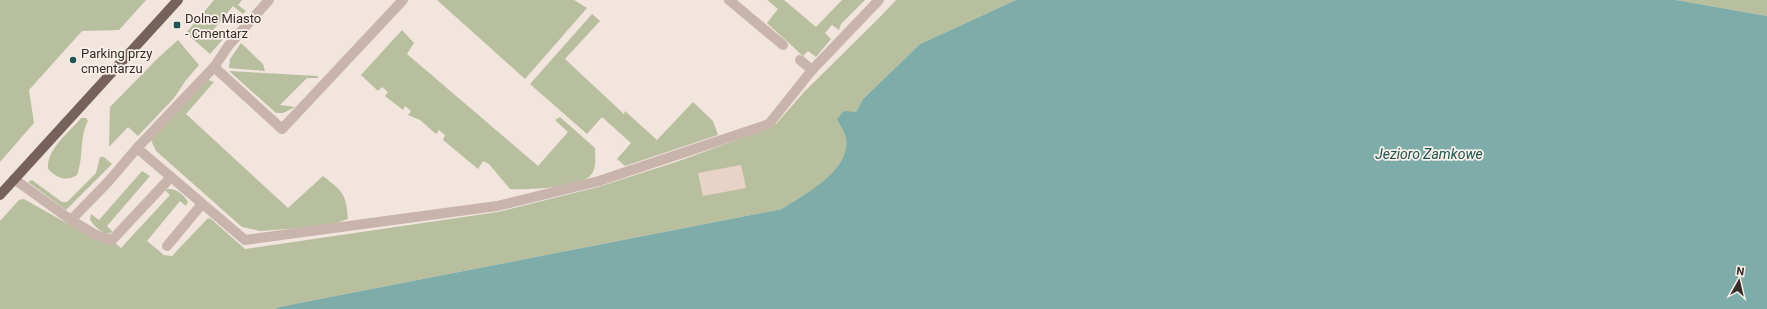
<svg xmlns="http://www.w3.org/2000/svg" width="1767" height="309" viewBox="0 0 1767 309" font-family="Roboto,sans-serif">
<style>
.green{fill:#b8bf9e}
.plaza{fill:#e8d4c6}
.water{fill:#7eaca8}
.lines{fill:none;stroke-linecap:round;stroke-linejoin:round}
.minor{stroke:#c8b4aa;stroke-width:10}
.major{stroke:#77615b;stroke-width:10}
.poi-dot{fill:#215552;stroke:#f9f0ea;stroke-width:1.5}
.labels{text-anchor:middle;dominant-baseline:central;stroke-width:3.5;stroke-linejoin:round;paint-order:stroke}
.poi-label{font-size:13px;fill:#362c29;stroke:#f9f0ea;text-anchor:start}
.water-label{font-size:14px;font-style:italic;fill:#215552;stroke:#f9f0ea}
</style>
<rect width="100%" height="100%" fill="#f1e5dd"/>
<g class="green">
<polygon points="0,0 146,0 119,30 82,31 29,90 34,123 0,162"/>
<polygon points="214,0 242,0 238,5 246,11 243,14 233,6 214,29 224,38 210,54 186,33"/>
<polygon points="437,0 574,0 587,8 525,79"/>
<polygon points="767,0 784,0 816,27 842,0 865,0 841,24 839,30 832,25 825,33 831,39 816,57 808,51 803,56 767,23 778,9"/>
<path d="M896,0H1016L920,44L863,99L856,112L838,119C840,125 845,133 846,139C850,172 805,194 782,209L279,307L275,309H0V221L19,200L24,199L86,234L115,243L121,248L170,195L165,190C173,186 184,194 188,202L186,206L180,201L147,241L164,255L172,256L207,219L210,218L245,249L498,212L598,187L676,162L762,131L776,124L804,92L880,17Z"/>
<polygon points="1676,0 1767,0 1767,16"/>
<polygon points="592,14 600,21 565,59 624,114 625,111 657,140 693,102 713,121 718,135 625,166 617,159 631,143 602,117 587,134 530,84"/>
<path d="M402,30L414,43L407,54L538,166L568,132L555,120L560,117L595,148C595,156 597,168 591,175C580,188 527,190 510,189L489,164L483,161L478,169L443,140L445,135L439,130L436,134L420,120L408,115L411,111L405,106L403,110L385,96L388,92L382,87L378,91L361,75Z"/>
<polygon points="178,40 199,65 186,80 174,98 138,136 128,127 109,147 110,107 158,58"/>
<polygon points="241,43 263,64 265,71 229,68 230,59"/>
<polygon points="229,71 318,76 318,78 307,78 280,105 295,107 283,113 276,113"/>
<path d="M208,80L214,82L186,114L288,208L323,176C343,192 346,193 348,219L327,226L260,231L242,227L156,151L151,140Z"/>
<path d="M81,118H86L88,121C79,137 84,157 77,175C66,182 57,178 48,169C46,149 70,132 81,118Z"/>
<polygon points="100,157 104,157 112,164 66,210 28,182 32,180 62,202 67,202 96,173"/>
<path d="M142,171L150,176L107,226L113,232C103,237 96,227 90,220L91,214L99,220Z"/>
</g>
<polygon class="plaza" points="741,165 746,188 703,196 698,173"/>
<path class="water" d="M1016,0H1676L1767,16V309H275L279,307L782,209C804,194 850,172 846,139C845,133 840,125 837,119L844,111L856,112L863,99L920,44Z"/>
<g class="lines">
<g class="minor">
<polyline points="729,0 783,45"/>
<polyline points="800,60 812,70"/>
<polyline points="214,67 282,129 403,0"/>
<polyline points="137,148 245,240 497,206 599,181 769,124 812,70 879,0"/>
<polyline points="14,179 71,220 108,182 137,148 214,67 229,45 269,0"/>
<polyline points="71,220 96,235 112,240 171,177"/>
<polyline points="167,246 202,204"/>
</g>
<polyline class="major" points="0,195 178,0"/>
</g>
<g class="poi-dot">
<rect x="173" y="21" width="8" height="8" rx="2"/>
<circle cx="73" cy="60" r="4"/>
</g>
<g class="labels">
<g class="poi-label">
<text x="185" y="18">Dolne Miasto<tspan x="185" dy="15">- Cmentarz</tspan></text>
<text x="81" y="53">Parking przy<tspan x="81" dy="15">cmentarzu</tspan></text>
</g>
<g class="water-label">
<text x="1429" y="154">Jezioro Zamkowe</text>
</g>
</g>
<g transform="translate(1739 281) rotate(8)" stroke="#f9f0ea" stroke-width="3" paint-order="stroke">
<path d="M0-3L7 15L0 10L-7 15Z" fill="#362c29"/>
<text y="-6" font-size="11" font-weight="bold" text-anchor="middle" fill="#362c29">N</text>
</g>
</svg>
